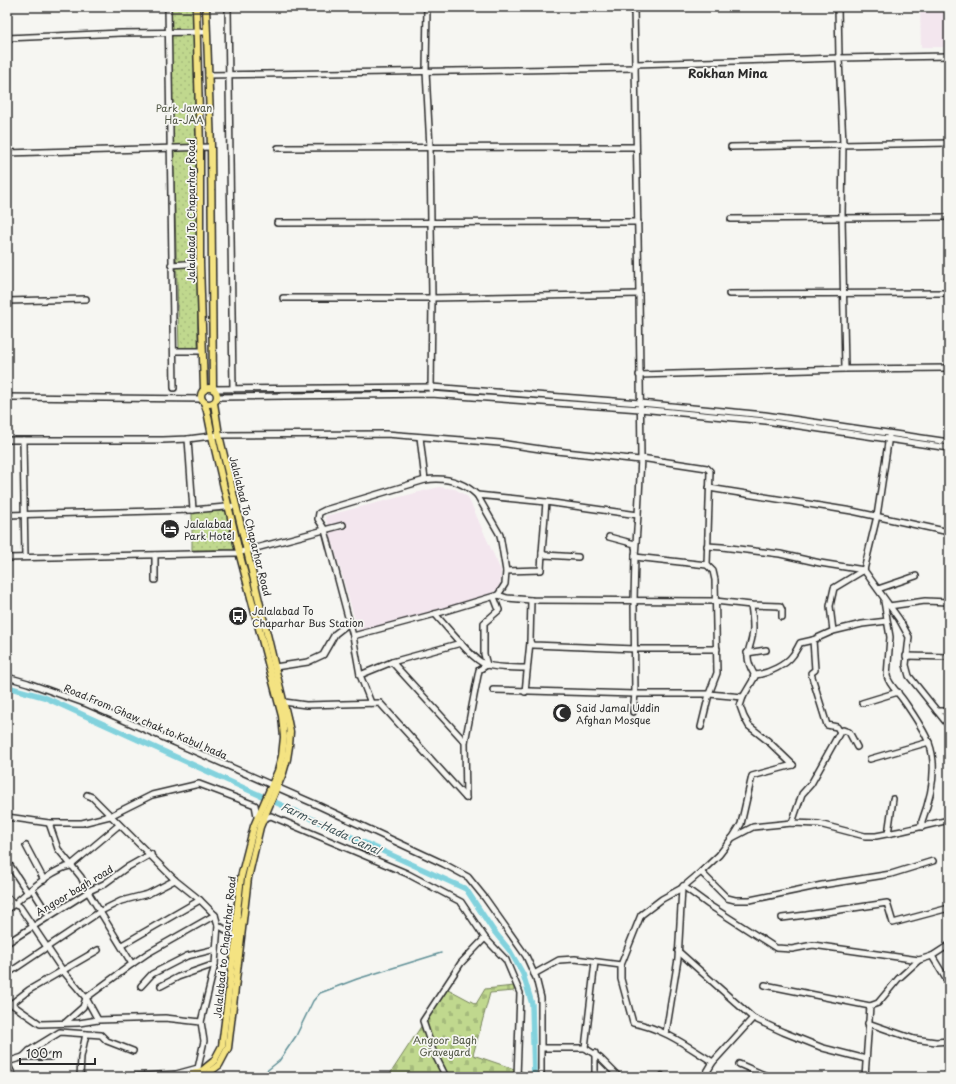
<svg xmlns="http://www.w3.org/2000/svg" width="956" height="1084" viewBox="0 0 956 1084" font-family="'Playpen Sans',sans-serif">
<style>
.built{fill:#f3e6ee}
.cemetery{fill:url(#cemetery-stones);stroke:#76825c}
.park{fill:url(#park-dots);stroke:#76825c}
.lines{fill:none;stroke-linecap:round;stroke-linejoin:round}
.stream{stroke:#5f8f96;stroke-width:1.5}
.canal{stroke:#82d2dd;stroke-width:5.5}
.minor-casing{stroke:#2b2b2b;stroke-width:8}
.major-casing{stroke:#2b2b2b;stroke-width:9}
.minor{stroke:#f6f6f2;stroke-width:5}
.major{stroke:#f4e382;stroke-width:6}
.labels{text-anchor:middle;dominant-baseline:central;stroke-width:3.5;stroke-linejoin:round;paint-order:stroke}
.park-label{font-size:10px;fill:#505644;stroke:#f6f6f2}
.street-label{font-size:10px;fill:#2b2b2b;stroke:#f6f6f2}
.poi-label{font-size:10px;fill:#2b2b2b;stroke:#f6f6f2;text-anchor:start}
.water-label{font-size:11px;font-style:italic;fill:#415558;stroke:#f6f6f2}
.quarter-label{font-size:12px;font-weight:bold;fill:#2b2b2b;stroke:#f6f6f2}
</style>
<defs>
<pattern id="cemetery-stones" width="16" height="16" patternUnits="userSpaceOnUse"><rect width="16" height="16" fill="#c0d88e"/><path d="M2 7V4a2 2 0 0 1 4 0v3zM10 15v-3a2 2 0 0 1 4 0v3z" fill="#a5ba7b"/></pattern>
<pattern id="park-dots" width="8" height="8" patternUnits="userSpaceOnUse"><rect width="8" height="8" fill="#c0d88e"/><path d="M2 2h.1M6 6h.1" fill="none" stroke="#a5ba7b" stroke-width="1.8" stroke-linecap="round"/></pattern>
</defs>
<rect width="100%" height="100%" fill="#f6f6f2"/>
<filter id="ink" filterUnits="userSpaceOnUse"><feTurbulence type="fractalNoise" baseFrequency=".025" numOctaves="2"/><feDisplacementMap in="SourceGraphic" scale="8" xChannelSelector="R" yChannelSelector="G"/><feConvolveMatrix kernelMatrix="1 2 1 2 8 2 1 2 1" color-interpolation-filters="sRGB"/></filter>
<g filter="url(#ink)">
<g class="built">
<polygon points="920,7 949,7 949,47 921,47"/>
<polygon points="439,487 455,489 468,497 501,571 500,588 492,593 359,634 325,516"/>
</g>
<polygon class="cemetery" points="514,986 514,991 490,993 473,1055 526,1073 526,1077 388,1077 424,1022 448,989 476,1004 485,989"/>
<g class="park">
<polygon points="171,7 194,7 198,349 179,348 172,113"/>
<polygon points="227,511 235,550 192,550 192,512"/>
</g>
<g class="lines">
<polyline class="stream" points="259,1077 279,1061 296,1036 313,1001 320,993 357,979 441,953"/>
<polyline class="canal" points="7,687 44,697 466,889 493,930 510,951 523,974 532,1004 534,1077"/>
<defs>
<g id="minor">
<polyline points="168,7 174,388"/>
<polyline points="228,7 233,389"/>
<polyline points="427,7 426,71 430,148 432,298 431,390"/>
<polyline points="634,7 639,294 641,458 707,468 710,471 707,565 713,571 715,580 717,673 709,694 701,727"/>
<polyline points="838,7 839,58 843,144 842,217 845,369"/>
<polyline points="7,38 121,33 207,32"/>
<polyline points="635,64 839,58 949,56"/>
<polyline points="208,75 635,68"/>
<polyline points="731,147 949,143"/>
<polyline points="278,148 636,147"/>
<polyline points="7,153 211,147"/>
<polyline points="731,219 949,217"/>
<polyline points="277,223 638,222"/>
<polyline points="171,265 200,263"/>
<polyline points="729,294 949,293"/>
<polyline points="283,298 432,298 639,294"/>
<polyline points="7,301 86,299"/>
<polyline points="174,351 202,351"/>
<polyline points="639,375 845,369 949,368"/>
<polyline points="214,389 431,387 640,403 765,415 949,442"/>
<polyline points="7,397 202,399"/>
<polyline points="218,397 431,394 640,409 766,421 949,448"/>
<polyline points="889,436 877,516 864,570 899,619 909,637 906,665 909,676 949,726"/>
<polyline points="420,437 425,480"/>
<polyline points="188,439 193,510"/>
<polyline points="7,440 163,440 188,439 219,435 386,434 500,443 547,450 640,460"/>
<polyline points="23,440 25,557"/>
<polyline points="709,488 852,511 949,532"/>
<path d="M477,495C462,481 445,477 425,480L325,510L319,513L318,519L325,530L353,636L435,614L498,595L507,598L531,600L715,601L751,605L780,606L782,610V617"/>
<polyline points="7,515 193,510 236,506"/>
<polyline points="609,537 635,544 635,547"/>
<polyline points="707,546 722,547 780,554 820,563 864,570"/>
<polyline points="542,553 546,502"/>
<polyline points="635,555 635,557 707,565"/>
<polyline points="7,558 237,553 343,525"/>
<polyline points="506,571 541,570 542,553 545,555 578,557"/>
<polyline points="155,580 155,555"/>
<polyline points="878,589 916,576"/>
<polyline points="498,595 505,584 506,571 500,535 477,495 546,502 638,515"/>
<polyline points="531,600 530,641 531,644 533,645 635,649 717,649"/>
<path d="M884,601L890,637L887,676C889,685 898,692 904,701C913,714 923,728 929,743C938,767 931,797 922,821V827"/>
<path d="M751,605C752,612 753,620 753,628C753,648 741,652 754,674L753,678"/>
<polyline points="889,606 925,601 949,602"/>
<path d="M435,614C446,626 473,661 487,665C497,668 516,668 527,668"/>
<polyline points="833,631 862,624 887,621"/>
<polyline points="353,636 360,675 371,703"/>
<polyline points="813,640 815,670 811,673 813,680 827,725 837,727 840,732"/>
<polyline points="747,653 766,650"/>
<polyline points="906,656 949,657"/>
<polyline points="392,662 461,643"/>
<polyline points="275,667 308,662 323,655 335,634 349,623"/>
<polyline points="360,675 392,662 465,742"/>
<polyline points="7,677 28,683 87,704 315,804 444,864 468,877 485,898 526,956 536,978 541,998 541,1077"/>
<polyline points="493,690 635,694 709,694 743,697"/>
<polyline points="525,692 530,642"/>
<polyline points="284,702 306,705 380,703 466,798"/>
<polyline points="862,703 898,692"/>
<polyline points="937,711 949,711"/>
<polyline points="633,712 635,694 634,601 635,557 638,515 641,458"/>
<polyline points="870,759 929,742"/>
<path d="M793,765L768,741L749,726L744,717L740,706L743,697L756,675C769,673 786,665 793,655C796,651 798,647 800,643L813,640L833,631L830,606L834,588L864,570"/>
<polyline points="87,795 92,797 175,880 200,900 215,915 218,925 237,937"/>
<polyline points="466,798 465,742 479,670 487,665 484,654 484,623 499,610 494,597"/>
<polyline points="7,817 49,823 82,823 110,816 152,795 199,784 255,805 257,816 263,819 271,816 406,873 461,902 485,938 461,963 423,1021 433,1051 446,1077"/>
<polyline points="49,823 58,849 81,877 88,892 132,964"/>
<polyline points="792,823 802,794 811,784 840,732 843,730 849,732 857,747"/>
<polyline points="888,834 893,799"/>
<polyline points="733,837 741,824 752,776 793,765"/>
<polyline points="26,846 44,880"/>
<polyline points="7,861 28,893"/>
<polyline points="701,872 727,898 735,900 750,900 822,885 891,874 933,861"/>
<polyline points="683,886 709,905 776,948 792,949 813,945 919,960"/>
<polyline points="32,889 49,916"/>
<polyline points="7,897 15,905 20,907 63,971 86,998 98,1020"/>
<path d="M7,909C13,906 17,901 22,897C35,886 54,869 70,866L119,825"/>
<polyline points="782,918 806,915 887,903 893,923 949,908"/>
<polyline points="485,938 506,960 520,993 517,1077"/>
<polyline points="7,943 91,890 104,884 126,868 151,854"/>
<polyline points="122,945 200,900"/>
<polyline points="678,951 753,1018 783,1032 823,1048 866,1059"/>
<polyline points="932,956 949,984"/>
<polyline points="621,965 641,915 662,899 682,888 701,872 719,855 732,838 753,827 792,823 819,824 865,836 876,836 902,831 949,820"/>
<polyline points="7,974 101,911 121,901 148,894 175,880"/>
<path d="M534,974L559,960L575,959L621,965V979L633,1023C663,1028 687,1046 713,1062"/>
<polyline points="765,985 870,1006"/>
<polyline points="141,986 152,974 187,956 216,949"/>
<polyline points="161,986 178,977 215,964"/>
<polyline points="7,1001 40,1024 79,1023 98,1020 165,1018 201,1022"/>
<polyline points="11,1004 29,990 98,950"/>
<polyline points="66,1022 83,1007 86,998 132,964 148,953 215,915"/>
<polyline points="868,1023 914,1039 936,1042 949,1041"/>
<polyline points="666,1033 678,959 682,888"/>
<polyline points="542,1048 585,1048 600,1058 619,1077"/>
<polyline points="585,1048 595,962"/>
<polyline points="23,1057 29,1051 60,1032 101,1035 107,1041 133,1051"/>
<polyline points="7,1062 23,1057 50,1057"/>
<polyline points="7,1064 14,1077"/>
<polyline points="739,1064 769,1077"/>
<polyline points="662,1076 663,1077"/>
<polyline points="80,1077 81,1057 86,1034"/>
<polyline points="123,1077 176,1074 198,1068 204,1041 201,1022 215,964 218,925"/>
<polyline points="595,1077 595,1053"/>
<polyline points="704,1077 713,1062 753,1018"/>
<polyline points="865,1077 870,1006 878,1003 898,979 919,960 932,956 949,945"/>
</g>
<g id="major">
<polyline points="196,7 200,147 200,263 204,390"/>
<polyline points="206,7 211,147 213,389"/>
<circle cx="209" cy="396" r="8"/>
<polyline points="185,1077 203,1070 209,1065 214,1061 222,1046 232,965 237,937 237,911 241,877 254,826 278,771 282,756 284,737 282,716 239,552 212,436 207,411 204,402"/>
<polyline points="203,1077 219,1065 228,1048 248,878 260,827 283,773 287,759 289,746 290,732 287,717 219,435 214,403"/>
</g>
</defs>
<use href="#minor" class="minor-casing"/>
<use href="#major" class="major-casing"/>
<use href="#minor" class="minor"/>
<use href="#major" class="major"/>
</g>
</g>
<defs>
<symbol id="hotel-disc" viewBox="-11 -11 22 22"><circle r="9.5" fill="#2b2b2b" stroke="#f6f6f2"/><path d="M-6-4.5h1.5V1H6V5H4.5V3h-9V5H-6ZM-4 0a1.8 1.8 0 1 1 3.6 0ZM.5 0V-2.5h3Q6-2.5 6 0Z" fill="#fff"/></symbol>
<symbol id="bus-disc" viewBox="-11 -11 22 22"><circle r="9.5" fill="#2b2b2b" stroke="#f6f6f2"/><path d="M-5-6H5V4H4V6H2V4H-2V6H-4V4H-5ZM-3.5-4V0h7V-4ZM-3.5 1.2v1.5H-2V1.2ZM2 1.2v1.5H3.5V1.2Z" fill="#fff"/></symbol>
<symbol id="mosque-disc" viewBox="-11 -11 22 22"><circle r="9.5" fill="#2b2b2b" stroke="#f6f6f2"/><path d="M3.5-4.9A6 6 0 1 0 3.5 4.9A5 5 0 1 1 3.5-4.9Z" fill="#fff"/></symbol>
</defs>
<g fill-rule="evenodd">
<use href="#hotel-disc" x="159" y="518" width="22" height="22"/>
<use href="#bus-disc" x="227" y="605" width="22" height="22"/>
<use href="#mosque-disc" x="551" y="702" width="22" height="22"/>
</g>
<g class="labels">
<g class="park-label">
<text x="184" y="107">Park Jawan<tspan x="184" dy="12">Ha-JAA</tspan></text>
<text x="445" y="1039">Angoor Bagh<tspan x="445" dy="12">Graveyard</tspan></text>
</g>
<g class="street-label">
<text transform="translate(190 211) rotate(-90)">Jalalabad To Chaparhar Road</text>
<text transform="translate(251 526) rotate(76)">Jalalabad To Chaparhar Road</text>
<text transform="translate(146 721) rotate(23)">Road From Ghaw chak to Kabul hada</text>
<text transform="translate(74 890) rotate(-31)">Angoor bagh road</text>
<text transform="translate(224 947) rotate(-84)">Jalalabad to Chaparhar Road</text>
</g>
<g class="poi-label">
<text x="184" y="523">Jalalabad<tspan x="184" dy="12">Park Hotel</tspan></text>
<text x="252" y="610">Jalalabad To<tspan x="252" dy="12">Chaparhar Bus Station</tspan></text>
<text x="576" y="707">Said Jamal Uddin<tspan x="576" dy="12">Afghan Mosque</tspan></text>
</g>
<g class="water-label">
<text transform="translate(331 828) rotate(25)">Farm-e-Hada Canal</text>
</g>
<g class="quarter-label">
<text x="728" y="73">Rokhan Mina</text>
</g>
</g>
<rect width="956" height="1084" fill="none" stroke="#f6f6f2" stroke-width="24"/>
<rect x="12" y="12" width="932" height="1060" fill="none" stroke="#2b2b2b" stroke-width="1.5" filter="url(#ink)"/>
<path d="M20 1058v6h75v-6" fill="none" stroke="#2b2b2b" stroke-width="2"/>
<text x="26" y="1058" font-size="12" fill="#2b2b2b" stroke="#f6f6f2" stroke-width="3" paint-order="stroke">100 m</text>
</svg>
